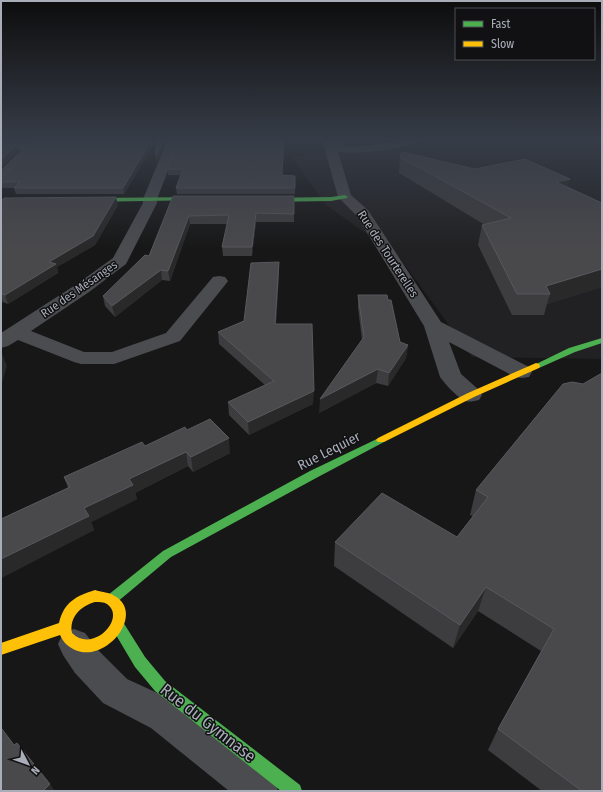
<svg xmlns="http://www.w3.org/2000/svg" width="603" height="792" viewBox="0 0 603 792" font-family="'Fira Sans Condensed',sans-serif">
<style>
.built{fill:#212123}
.lines{fill:none;stroke-linecap:round;stroke-linejoin:round}
.street{fill:#4b4c50;fill-rule:evenodd}
.fast{fill:#4caf50;fill-rule:evenodd}
.slow{fill:#ffc107;fill-rule:evenodd}
.wall{fill:#3d3d3f}
.shaded-wall{fill:#29292a}
.building{fill:#49494c;stroke:#58595d}
.labels{text-anchor:middle;dominant-baseline:central;stroke-width:3;stroke-linejoin:round;paint-order:stroke}
.far-street-label{font-size:12px;fill:#a8adb8;stroke:#111113}
.street-label{font-size:14px;fill:#a8adb8;stroke:#111113}
.near-street-label{font-size:17px;fill:#a8adb8;stroke:#111113}
</style>
<rect width="100%" height="100%" fill="#171717"/>
<polygon class="built" points="411,139 602,139 602,359 472,357 399,257 326,205 292,157"/>
<g class="lines">
<g class="street">
<polygon points="168,139 180,139 157,199 157,203 126,264 89,292 31,331 84,352 112,352 166,333 213,277 219,276 225,277 228,281 225,285 180,341 114,364 81,364 74,362 18,340 8,346 1,348 1,333 77,284 113,258 143,203 143,199"/>
<path d="M322,139H333L334,141L338,139H350L343,146C370,148 397,139 424,139L423,141C396,149 366,155 338,152L351,195L368,210L441,322L529,367L532,372L529,377L522,378L515,377L449,342L461,374L479,390L482,395L479,400C474,401 468,403 463,400C455,395 445,384 440,377L424,326L357,216L338,197Z"/>
<polygon points="1,141 28,144 33,150 6,180 1,181 1,170 21,150 1,147"/>
<polygon points="74,629 85,633 99,651 127,679 177,702 273,777 278,791 229,791 151,728 103,703 75,673 63,655 58,644 63,633"/>
</g>
<g class="fast">
<polygon points="345,195 348,197 347,198 331,201 264,202 261,200 264,198 331,197"/>
<polygon points="202,197 204,198 204,200 86,202 83,200 86,198"/>
<polygon points="602,338 602,343 575,352 539,368 533,368 532,366 569,348"/>
<polygon points="381,437 384,438 386,440 384,442 318,477 171,557 116,603 112,605 108,603 106,599 108,595 163,551 310,471"/>
<polygon points="118,620 123,622 145,657 165,681 300,785 302,791 281,791 155,691 135,667 113,630 112,626 113,622"/>
</g>
<g class="slow">
<polygon points="536,363 539,364 540,366 539,368 474,397 384,442 378,442 376,440 378,438 468,393"/>
<path d="M95,590C101,592 108,592 113,595C147,612 107,664 75,650C67,646 64,643 60,635L1,655V643L59,623C64,602 76,596 95,590ZM95,602C99,602 104,602 107,604C127,618 93,654 72,633C69,617 81,606 95,602Z"/>
</g>
</g>
<g class="wall">
<polygon points="1,139 167,139 157,162 156,156 156,140 124,194 16,194 14,188 1,188 1,176 5,175 31,146 28,143 1,140"/>
<polygon points="284,142 282,175 295,176 295,194 177,194 176,188 181,175 168,175 167,169"/>
<polygon points="400,157 475,169 568,187 602,203 602,287 547,304 544,315 512,315 478,245 482,225 485,225 399,173"/>
<polygon points="173,196 294,196 294,222 256,222 252,256 223,256 222,247 227,224 190,224 170,281 162,280 115,317 105,306 103,296 149,256"/>
<polygon points="1,201 118,205 95,245 57,267 58,273 8,304 3,302 1,303"/>
<polygon points="279,262 279,274 276,324 313,404 249,435 229,415 228,402 265,385 219,344 218,332 244,321"/>
<polygon points="358,295 388,300 400,342 408,345 406,358 388,386 376,383 319,413 362,340 358,308"/>
<polygon points="563,384 602,791 542,791 488,750 498,729 541,651 478,611 453,648 334,566 335,542 457,537 473,516 470,515 476,490"/>
<polygon points="187,430 230,453 193,472 188,466 135,493 137,499 91,522 94,530 1,578 1,519 68,488 64,477 145,446"/>
</g>
<g class="shaded-wall">
<polygon points="152,139 157,139 124,194 123,188"/>
<polygon points="163,139 167,139 157,162 156,156"/>
<polygon points="16,145 18,151 1,168 1,160"/>
<polygon points="570,179 565,196 556,182"/>
<polygon points="116,197 118,205 95,245 57,267 58,273 8,304 5,295 49,262"/>
<polygon points="256,213 256,222 252,256 252,247"/>
<polygon points="189,216 190,224 170,281 168,271"/>
<polygon points="279,262 279,274 275,336 275,324"/>
<polygon points="602,269 602,287 547,304 550,294 546,286"/>
<polygon points="161,270 162,280 115,317 112,306"/>
<polygon points="1,296 3,302 1,303"/>
<polygon points="408,345 406,358 388,386 389,373"/>
<polygon points="2,354 7,366 1,386 1,357"/>
<polygon points="378,369 376,383 319,413 320,399"/>
<polygon points="314,391 313,404 249,435 248,422"/>
<polygon points="229,438 230,453 193,472 191,457"/>
<polygon points="186,452 188,466 135,493 137,499 91,522 94,530 1,578 1,559 129,479"/>
<polygon points="486,587 478,611 453,648 460,625"/>
<polygon points="50,784 55,791 43,791"/>
</g>
<g class="building">
<polygon points="28,139 152,139 123,188 14,188 20,182 1,182 1,176 5,175 33,144"/>
<polygon points="156,139 163,139 156,156"/>
<polygon points="178,139 284,139 282,173 282,175 295,176 295,188 176,188 183,169 167,169"/>
<polygon points="1,143 16,145 1,160"/>
<polygon points="402,152 475,169 525,159 570,179 556,182 602,203 602,269 546,286 550,294 517,294 482,225 511,218 400,157"/>
<polygon points="173,196 294,196 294,214 256,213 252,247 222,247 229,215 189,216 168,271 161,270 112,306 103,296 145,255 149,256"/>
<polygon points="116,197 93,236 49,262 56,264 5,295 1,293 1,201 4,198"/>
<polygon points="279,262 275,324 312,324 314,391 248,422 228,402 274,381 218,332 244,321 251,263"/>
<polygon points="358,295 387,295 388,300 391,300 400,342 408,345 389,373 378,369 320,399 364,337"/>
<polygon points="602,373 602,791 582,791 498,729 554,629 486,587 460,625 335,542 382,493 457,537 488,497 476,490 563,384 572,382 583,384"/>
<polygon points="210,419 229,438 191,457 186,452 129,479 133,485 84,508 89,516 1,559 1,519 70,487 64,477 142,442 145,446 185,427 187,430"/>
<polygon points="2,729 14,745 17,743 50,784 43,791 1,791 1,730"/>
</g>
<linearGradient id="sky" x2="0" y2="1"><stop stop-color="#0d0d0d"/><stop offset="0.56" stop-color="#363c47"/><stop offset="1" stop-color="#363c47" stop-opacity="0"/></linearGradient>
<rect width="603" height="249" fill="url(#sky)"/>
<g class="labels">
<g class="far-street-label">
<text transform="translate(388 254) rotate(57)">Rue des Tourterelles</text>
<text transform="translate(79 289) rotate(-35)">Rue des Mésanges</text>
</g>
<g class="street-label">
<text transform="translate(329 451) rotate(-27)">Rue Lequier</text>
</g>
<g class="near-street-label">
<text transform="translate(208 723) rotate(38)">Rue du Gymnase</text>
</g>
</g>
<rect width="603" height="792" fill="none" stroke="#a8adb8" stroke-width="4"/>
<rect x="455" y="8" width="140" height="52" fill="#111113" stroke="#4d4f55"/>
<rect x="463" y="21" width="20" height="6" fill="#4caf50" stroke="#4d4f55"/>
<text x="491" y="28" font-size="12" fill="#a8adb8">Fast</text>
<rect x="463" y="41" width="20" height="6" fill="#ffc107" stroke="#4d4f55"/>
<text x="491" y="48" font-size="12" fill="#a8adb8">Slow</text>
<g transform="translate(28 764) rotate(131)" stroke="#111113" stroke-width="3" paint-order="stroke">
<path d="M0-3L7 15L0 10L-7 15Z" fill="#a8adb8"/>
<text y="-6" font-size="11" font-weight="bold" text-anchor="middle" fill="#a8adb8">N</text>
</g>
</svg>
